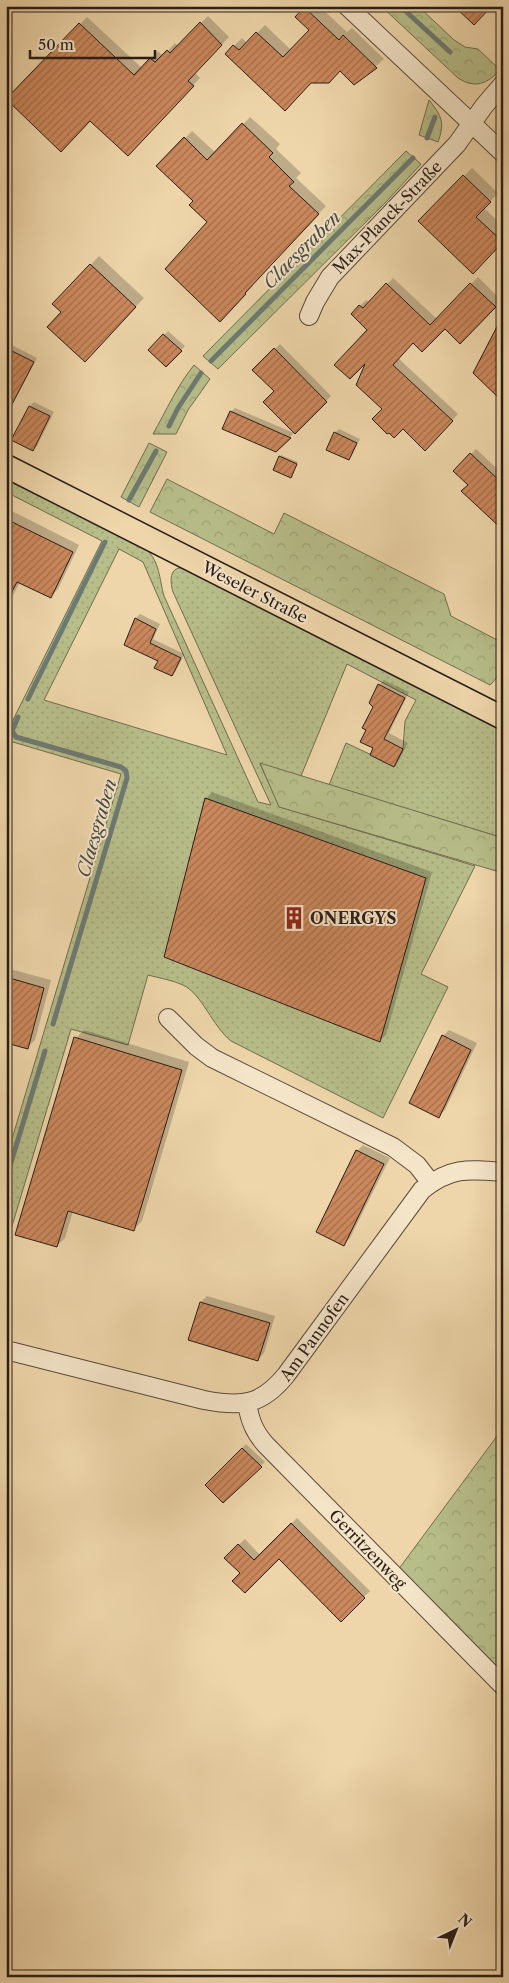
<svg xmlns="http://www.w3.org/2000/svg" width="509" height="1983" viewBox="0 0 509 1983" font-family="'Libre Caslon Text',serif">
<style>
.grass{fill:url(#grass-dots);stroke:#706d50;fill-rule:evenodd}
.forest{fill:url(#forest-crowns);stroke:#706d50}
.shadow{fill:#0003}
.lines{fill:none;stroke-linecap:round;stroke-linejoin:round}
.stream{stroke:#6d7a72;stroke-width:5}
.building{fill:url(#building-hatch);stroke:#291c17}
.minor-casing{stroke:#5a4a3c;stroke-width:20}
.major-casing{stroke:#291c17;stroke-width:25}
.minor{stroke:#f4e4c8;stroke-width:18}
.major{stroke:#eed6aa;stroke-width:22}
.labels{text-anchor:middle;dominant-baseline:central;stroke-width:4;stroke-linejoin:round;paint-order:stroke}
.street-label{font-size:16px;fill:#291c17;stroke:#f4e4c8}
.poi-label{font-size:16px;font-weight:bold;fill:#291c17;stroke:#f4e4c8;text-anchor:start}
.water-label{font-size:18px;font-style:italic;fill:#4b4b44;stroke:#f4e4c8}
</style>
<defs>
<pattern id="grass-dots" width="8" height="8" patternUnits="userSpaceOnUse" patternTransform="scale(1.25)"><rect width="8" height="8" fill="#b7be8a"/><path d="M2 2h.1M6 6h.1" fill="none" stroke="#9da376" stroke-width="1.8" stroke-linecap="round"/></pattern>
<pattern id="forest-crowns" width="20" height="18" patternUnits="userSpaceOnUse" patternTransform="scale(1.25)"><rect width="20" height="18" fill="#b7be8a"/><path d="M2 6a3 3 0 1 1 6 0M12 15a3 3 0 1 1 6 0" fill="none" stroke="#9da376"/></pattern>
<pattern id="building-hatch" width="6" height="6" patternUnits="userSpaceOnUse" patternTransform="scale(1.25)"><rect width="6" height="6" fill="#cb885c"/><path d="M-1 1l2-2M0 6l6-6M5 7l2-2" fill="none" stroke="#a56e4b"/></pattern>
</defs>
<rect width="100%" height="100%" fill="#eed6aa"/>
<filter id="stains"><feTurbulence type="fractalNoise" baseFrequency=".004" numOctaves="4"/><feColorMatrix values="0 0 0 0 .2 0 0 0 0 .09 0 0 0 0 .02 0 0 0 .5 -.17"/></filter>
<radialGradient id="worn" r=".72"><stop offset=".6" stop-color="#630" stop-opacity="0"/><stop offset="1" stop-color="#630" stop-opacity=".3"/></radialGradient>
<path class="grass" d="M6,479L146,549C160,562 159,578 164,596L258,802L271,805L173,592C169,579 170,563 189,569L503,730V838L329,785L346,743L395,766L403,749L405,721L416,700L347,664L301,776L260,764L280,807L475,866L421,974L448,987L383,1118L231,1041C213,1027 202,994 183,985C172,980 159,978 148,975L128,1045L71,1029L6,1246V1159L121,774L6,740V734L102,541L6,492ZM119,549L143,562L227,755L44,700Z"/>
<g class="forest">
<path d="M381,6H418L454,40L465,47L478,49L500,70C487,84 475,89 458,78Z"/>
<path d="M429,100C442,116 445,123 438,142L419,135Z"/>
<polygon points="406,151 421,164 386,202 218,369 203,356"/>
<path d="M194,365L210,379L188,410L176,434H153C166,411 177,386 194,365Z"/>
<polygon points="149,443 167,452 139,507 121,497"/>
<path d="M167,479L274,534L284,513L444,594L451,616L503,643C503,658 503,674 490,685L150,512Z"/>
<polygon points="260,763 503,838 503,873 279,807"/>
<polygon points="503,1428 503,1675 398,1570"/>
</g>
<g class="shadow">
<polygon points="307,6 319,6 347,32 352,28 384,59 355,84 340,70 226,54 242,38 247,43 265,25 291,50 311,30 297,17"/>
<polygon points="208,16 229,37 195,73 200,78 135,147 91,119 8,99 87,17 142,68 158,51 163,56 175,43 178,46"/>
<polygon points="250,117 280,144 276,149 301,173 296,178 326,206 251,284 253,286 220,320 209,222 195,201 158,166 192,131 216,153"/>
<polygon points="6,156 11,159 6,168"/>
<polygon points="472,168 498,193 484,208 503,226 503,242 420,221"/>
<polygon points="99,256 144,298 93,352 63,312 54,304"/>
<polygon points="478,277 501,300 460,342 445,327 413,342 398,358 458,414 425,449 383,409 369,359 369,330 352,314 366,300 370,303 393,278 437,319"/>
<polygon points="168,331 185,346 166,366 150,350"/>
<polygon points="6,342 37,358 18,394 14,398 6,363"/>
<polygon points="280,344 331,396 295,432 275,391 254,370"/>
<polygon points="34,402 54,412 37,446 32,450 30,406"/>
<polygon points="235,408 294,433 276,451 231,412"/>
<polygon points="339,429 360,439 352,455 348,459 335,433"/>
<polygon points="476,449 503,474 503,529 469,485 455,471"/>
<polygon points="281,455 298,462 292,475 280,457"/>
<polygon points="6,508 79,545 58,589 50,597 20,582 6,609"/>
<polygon points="140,614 160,624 153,639 184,654 176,671 172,675 159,660 136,618"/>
<polygon points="384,680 409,692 389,733 408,743 399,760 394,765 375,748 368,730 379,685"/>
<polygon points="212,792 432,872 386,1035 379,1041 206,799"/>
<polygon points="6,968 51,980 35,1040 27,1048 6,1042"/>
<polygon points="84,1030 189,1062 142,1221 134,1229 73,1211 65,1238 57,1246 76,1038"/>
<polygon points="449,1030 477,1043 445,1110 438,1116 443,1036"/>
<polygon points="363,1145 390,1158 350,1238 344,1244 357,1151"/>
<polygon points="207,1296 275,1316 264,1353 258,1360 201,1302"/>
<polygon points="246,1444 265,1462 223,1501 207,1485"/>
<polygon points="297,1518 370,1591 341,1620 279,1557 242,1573 231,1552 245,1539 260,1555"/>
</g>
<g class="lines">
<g class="stream">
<polyline points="400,6 450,52"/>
<polyline points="427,138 435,117"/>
<polyline points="211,361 413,158"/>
<polyline points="169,426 178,408 201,373"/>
<polyline points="129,500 156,451"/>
<polyline points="28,699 105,542"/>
<polyline points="18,717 12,731 16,737 121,767 126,771 127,778 53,1024"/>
<polyline points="6,1179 45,1051"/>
</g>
</g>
<g class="building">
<polygon points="454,6 492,6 474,25"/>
<polygon points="304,7 339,40 343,35 377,68 354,85 340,71 329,83 311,83 285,111 225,54 233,45 239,50 256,32 283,57 309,30 295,17"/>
<polygon points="200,22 222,45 188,81 194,86 128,156 90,121 61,152 6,99 79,23 134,75 150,58 155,62 167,50 170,53"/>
<polygon points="242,123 273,153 269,157 294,182 289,186 319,214 245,293 246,294 220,322 165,269 207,222 189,205 193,201 156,166 184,137 207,160"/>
<polygon points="463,175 491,202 476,217 503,242 473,274 418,221"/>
<polygon points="90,264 136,307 85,362 47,327 61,312 52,304"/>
<polygon points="386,283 430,325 470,283 496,307 460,344 445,329 422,352 413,343 393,365 453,421 425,451 403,429 394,438 389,433 387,434 372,419 382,409 356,385 365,364 350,379 334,365 367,330 351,314 359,305 363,308"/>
<polygon points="503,315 503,402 473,373"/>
<polygon points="163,334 182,351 166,367 148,350"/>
<polygon points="6,348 34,362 6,416"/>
<polygon points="274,348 327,402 295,434 263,402 274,391 252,370"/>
<polygon points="29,406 50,416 33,451 11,440"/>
<polygon points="230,411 291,438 276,452 246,439 222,429"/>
<polygon points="334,432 357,443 349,460 326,450"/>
<polygon points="470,453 503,484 503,530 461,491 468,485 453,471"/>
<polygon points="279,456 297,464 291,478 273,470"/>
<polygon points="6,519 73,552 51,598 17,582 6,603"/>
<polygon points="135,618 156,629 150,643 181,658 172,676 154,668 158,661 124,645"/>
<polygon points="378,684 405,698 384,739 403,749 394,767 370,755 373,748 360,742 366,730 362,728 373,707 369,703"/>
<polygon points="205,798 426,878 380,1042 164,957"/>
<polygon points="6,977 44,988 28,1049 6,1043"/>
<polygon points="442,1035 471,1050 439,1118 409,1103"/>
<polygon points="74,1037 182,1070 134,1231 68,1211 57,1247 15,1235"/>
<polygon points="356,1150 384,1164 344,1246 316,1232"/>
<polygon points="200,1302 270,1323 258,1361 188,1340"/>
<polygon points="242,1448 262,1467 223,1503 205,1485"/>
<polygon points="291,1523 365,1598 341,1622 279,1559 245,1593 232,1581 240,1573 224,1558 238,1544 254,1560"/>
</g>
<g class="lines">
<defs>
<g id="minor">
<polyline points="347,6 503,153"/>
<polyline points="309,316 315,302 330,277 457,144 484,106 503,84"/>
<polyline points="168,1018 196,1046 212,1058 393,1147 417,1165 431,1183"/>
<path d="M6,1350L204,1400C241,1407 261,1406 286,1375L422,1190C450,1167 468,1169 503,1172"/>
<path d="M247,1404C250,1420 254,1432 266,1445L503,1686"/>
</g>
<polyline id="major" points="6,466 503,718"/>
</defs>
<use href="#minor" class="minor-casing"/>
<use href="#major" class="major-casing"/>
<use href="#minor" class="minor"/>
<use href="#major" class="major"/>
</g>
<defs>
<symbol id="building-bare" viewBox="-9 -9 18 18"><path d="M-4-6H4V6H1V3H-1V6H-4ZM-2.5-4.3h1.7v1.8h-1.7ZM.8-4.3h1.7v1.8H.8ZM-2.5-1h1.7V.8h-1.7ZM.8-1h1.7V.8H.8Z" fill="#8f2418" stroke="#f4e4c8" stroke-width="2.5" paint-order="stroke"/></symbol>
</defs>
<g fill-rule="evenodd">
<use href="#building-bare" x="278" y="902" width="32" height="32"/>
</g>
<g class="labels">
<g class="street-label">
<text transform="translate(387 217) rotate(-46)">Max-Planck-Straße</text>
<text transform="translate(255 592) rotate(27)">Weseler Straße</text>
<text transform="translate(314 1337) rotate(-54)">Am Pannofen</text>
<text transform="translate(368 1549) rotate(46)">Gerritzenweg</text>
</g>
<g class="poi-label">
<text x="310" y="918">ONERGYS</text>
</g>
<g class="water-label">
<text transform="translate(302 250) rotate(-45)">Claesgraben</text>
<text transform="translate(97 828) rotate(-74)">Claesgraben</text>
</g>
</g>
<rect width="509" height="1983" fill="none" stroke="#eed6aa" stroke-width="25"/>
<rect x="8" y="8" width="494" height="1968" fill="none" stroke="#291c17" stroke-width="2.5"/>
<rect x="12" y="12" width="484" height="1958" fill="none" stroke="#291c17"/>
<g transform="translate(456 1930) rotate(43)" stroke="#f4e4c8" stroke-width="4" paint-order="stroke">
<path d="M0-4L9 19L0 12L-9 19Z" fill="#291c17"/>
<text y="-8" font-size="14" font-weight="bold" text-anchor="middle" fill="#291c17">N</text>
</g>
<path d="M30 50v8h125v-8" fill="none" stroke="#291c17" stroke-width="2.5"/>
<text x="38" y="50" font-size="15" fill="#291c17" stroke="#f4e4c8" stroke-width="4" paint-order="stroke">50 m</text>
<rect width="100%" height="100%" filter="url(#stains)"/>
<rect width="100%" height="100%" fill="url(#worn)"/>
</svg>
